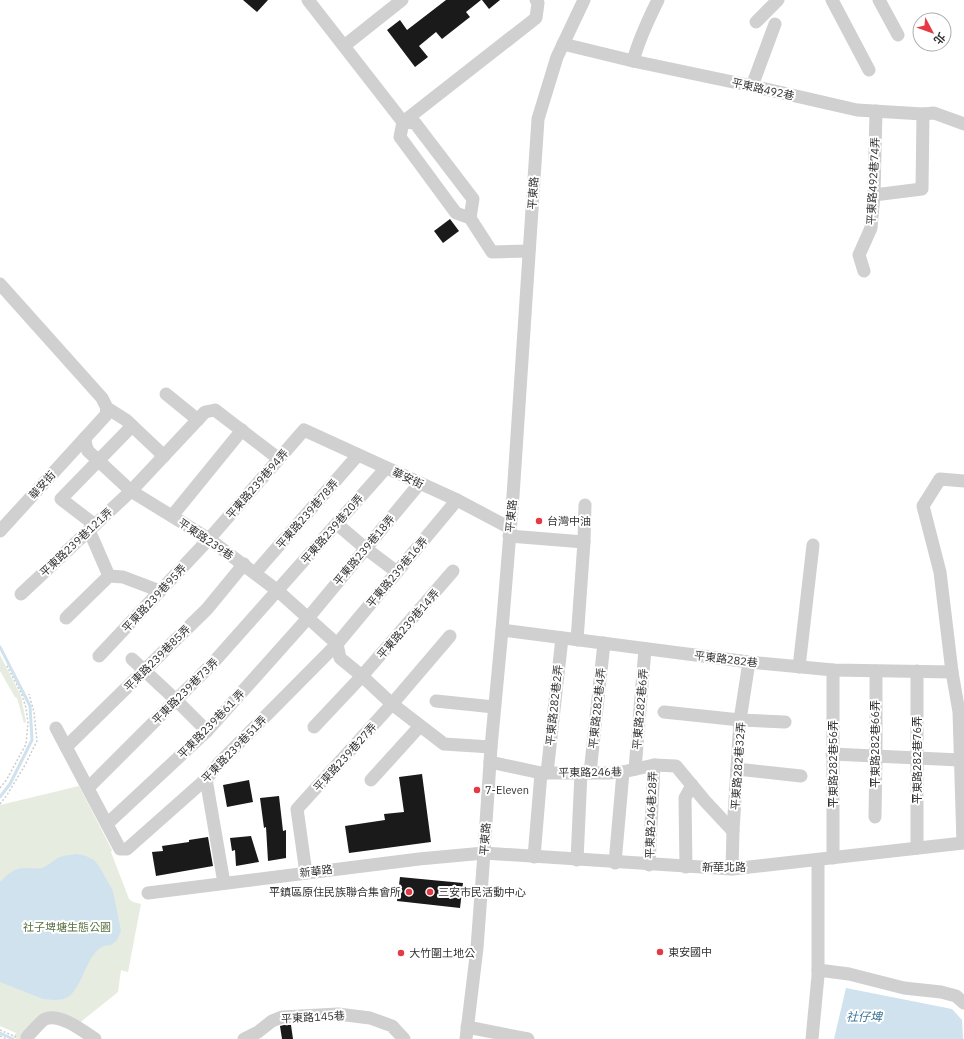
<svg xmlns="http://www.w3.org/2000/svg" width="964" height="1039" viewBox="0 0 964 1039" font-family="'IBM Plex Sans','Noto Sans TC',sans-serif">
<style>
.green{fill:#e6ecdf}
.water{fill:#cfe2ee}
.lines{fill:none;stroke-linecap:round;stroke-linejoin:round}
.stream{stroke:#cfe2ee;stroke-width:3}
.building{fill:#1a1a1a}
.path{stroke:#cdcdcd;stroke-width:1.5;stroke-dasharray:2 2;stroke-linecap:butt}
.minor{stroke:#d0d0d0;stroke-width:13}
.poi-dot{fill:#e63946;stroke:#fff;stroke-width:1.5}
.labels{text-anchor:middle;dominant-baseline:central;stroke-width:4;stroke-linejoin:round;paint-order:stroke}
.street-label{font-size:11px;fill:#333;stroke:#fff}
.poi-label{font-size:11px;fill:#333;stroke:#fff;text-anchor:start}
.park-label{font-size:11px;fill:#56703f;stroke:#fff}
.water-label{font-size:12px;font-style:italic;fill:#3f7597;stroke:#fff}
</style>
<rect width="100%" height="100%" fill="#fff"/>
<g class="green">
<polygon points="0,655 21,696 26,722 24,723 17,698 15,697 0,671"/>
<polygon points="79,786 112,850 111,852 129,899 133,902 141,904 128,972 121,970 118,992 78,1024 59,1016 24,1039 17,1039 13,1037 16,1033 0,1026 0,805"/>
</g>
<g class="water">
<path d="M78,854L86,856L94,860L99,866L113,891L121,931L117,940L111,945C87,944 85,986 68,997C62,1001 50,1000 43,999L0,982V882C8,874 15,867 26,868C32,868 36,869 42,868C47,866 50,863 55,860C61,855 70,855 78,854Z"/>
<polygon points="846,988 952,1009 962,1020 963,1039 834,1039"/>
</g>
<g class="lines">
<g class="stream">
<polyline points="0,647 30,706 32,740 10,784 0,797"/>
<polyline points="0,1033 13,1039"/>
</g>
</g>
<g class="building">
<polygon points="243,0 268,0 257,12"/>
<polygon points="446,0 481,0 466,12 470,17 442,39 436,32 419,46 428,57 415,67 387,30 400,20 407,30"/>
<polygon points="482,0 500,0 489,9"/>
<polygon points="450,219 459,231 443,243 434,231"/>
<polygon points="422,774 431,842 349,853 345,826 385,820 384,814 404,812 399,777"/>
<polygon points="249,780 253,802 227,807 223,785"/>
<polygon points="279,796 283,831 286,830 286,858 268,861 266,827 264,828 260,798"/>
<polygon points="251,836 259,862 236,866 235,850 232,851 230,838"/>
<polygon points="208,837 213,866 156,876 152,852 163,851 162,846 189,842 189,840"/>
<polygon points="400,877 463,883 460,908 397,901"/>
<polygon points="284,1025 291,1025 293,1039 282,1039 280,1026"/>
</g>
<g class="lines">
<g class="path">
<polyline points="0,788 7,779 26,744 28,723 26,708 22,695 6,664"/>
<polyline points="0,804 7,795 25,765 37,741 34,712 29,694"/>
<polyline points="0,1030 16,1037"/>
<polyline points="0,1036 7,1039"/>
</g>
<g class="minor">
<polyline points="308,0 403,122 415,123 473,199 470,218"/>
<polyline points="832,0 869,70"/>
<polyline points="879,0 898,35"/>
<polyline points="756,22 778,0"/>
<polyline points="563,44 633,61 752,86 857,110 923,114 934,113 964,124"/>
<polyline points="344,46 402,0"/>
<path d="M633,61C639,39 648,20 658,0"/>
<polyline points="752,86 775,24"/>
<polyline points="874,195 922,189 923,114"/>
<polyline points="529,251 492,252 470,218 456,213 400,137 403,122 536,18 538,3 536,0"/>
<polyline points="864,271 859,255 871,228 874,195 876,111"/>
<polyline points="0,284 102,398 107,408 106,415 85,438 86,446 88,451 131,491 209,539 278,591 337,644 340,658 362,676 392,704 444,744 491,747"/>
<polyline points="166,394 198,420"/>
<polyline points="107,408 126,420 164,456"/>
<polyline points="172,516 242,430"/>
<polyline points="337,524 365,548 397,572"/>
<polyline points="95,525 61,499 132,426"/>
<polyline points="89,530 109,576"/>
<polyline points="0,531 85,438"/>
<polyline points="509,536 584,542"/>
<polyline points="255,573 358,455"/>
<polyline points="21,594 131,491 205,412 215,410 279,459"/>
<polyline points="66,618 109,576 123,577 160,591"/>
<polyline points="502,630 749,662 833,670 952,672"/>
<polyline points="577,640 584,542 585,505"/>
<polyline points="99,656 209,539 304,430 457,500 510,528"/>
<polyline points="132,659 176,700 207,731"/>
<polyline points="799,667 813,545"/>
<polyline points="833,670 833,858"/>
<polyline points="917,671 917,848"/>
<polyline points="436,701 494,707"/>
<polyline points="664,712 740,720 785,722"/>
<polyline points="314,727 362,676 453,571"/>
<polyline points="56,728 120,849 127,849 206,779 220,762 337,644 457,500"/>
<polyline points="66,747 207,609 244,564"/>
<polyline points="832,754 960,760"/>
<polyline points="490,762 541,773 608,773 623,772 654,765 676,766 705,801 733,831"/>
<polyline points="635,769 645,649"/>
<polyline points="737,769 801,776"/>
<polyline points="547,773 562,638"/>
<polyline points="590,773 604,643"/>
<polyline points="206,779 224,883"/>
<polyline points="371,780 420,726"/>
<polyline points="88,788 212,664 386,468"/>
<polyline points="875,817 876,756 876,671"/>
<polyline points="107,824 207,731 308,618 420,483"/>
<polyline points="534,857 541,773"/>
<polyline points="577,860 581,773"/>
<polyline points="615,863 623,772"/>
<polyline points="649,865 654,765"/>
<polyline points="686,867 685,798 692,785"/>
<polyline points="732,869 733,831 740,720 749,662"/>
<polyline points="306,873 297,809 392,704 450,636"/>
<polyline points="148,893 419,859 484,853 732,869 963,843 959,712 952,672 940,572 923,506 940,479 964,481"/>
<polyline points="818,970 849,974 904,988 941,992 956,996 964,1003"/>
<polyline points="467,1027 528,1039"/>
<path d="M27,1039V1037C31,1033 41,1021 45,1019C60,1013 83,1031 95,1039"/>
<polyline points="244,1039 258,1032 272,1021 282,1017 338,1014 370,1018 392,1026 404,1039"/>
<polyline points="466,1039 477,948 484,853 491,747 502,630 513,496 538,119 557,57 584,0"/>
<polyline points="812,1039 818,976 818,860"/>
</g>
</g>
<g class="poi-dot">
<circle cx="539" cy="521" r="4"/>
<circle cx="477" cy="790" r="4"/>
<circle cx="409" cy="892" r="4"/>
<circle cx="430" cy="892" r="4"/>
<circle cx="660" cy="952" r="4"/>
<circle cx="401" cy="953" r="4"/>
</g>
<g class="labels">
<g class="street-label">
<text transform="translate(763 89) rotate(13)">平東路492巷</text>
<text transform="translate(873 181) rotate(-87)">平東路492巷74弄</text>
<text transform="translate(533 193) rotate(-86)">平東路</text>
<text transform="translate(408 478) rotate(25)">華安街</text>
<text transform="translate(257 484) rotate(-49)">平東路239巷94弄</text>
<text transform="translate(42 485) rotate(-48)">華安街</text>
<text transform="translate(307 514) rotate(-49)">平東路239巷78弄</text>
<text transform="translate(511 516) rotate(-85)">平東路</text>
<text transform="translate(332 529) rotate(-49)">平東路239巷20弄</text>
<text transform="translate(206 539) rotate(34)">平東路239巷</text>
<text transform="translate(76 542) rotate(-43)">平東路239巷121弄</text>
<text transform="translate(364 550) rotate(-50)">平東路239巷18弄</text>
<text transform="translate(397 572) rotate(-50)">平東路239巷16弄</text>
<text transform="translate(154 598) rotate(-47)">平東路239巷95弄</text>
<text transform="translate(408 624) rotate(-49)">平東路239巷14弄</text>
<text transform="translate(157 658) rotate(-45)">平東路239巷85弄</text>
<text transform="translate(726 659) rotate(7)">平東路282巷</text>
<text transform="translate(185 691) rotate(-45)">平東路239巷73弄</text>
<text transform="translate(554 705) rotate(-84)">平東路282巷2弄</text>
<text transform="translate(597 708) rotate(-84)">平東路282巷4弄</text>
<text transform="translate(640 709) rotate(-85)">平東路282巷6弄</text>
<text transform="translate(211 724) rotate(-46)">平東路239巷61 弄</text>
<text transform="translate(875 744) rotate(-90)">平東路282巷66弄</text>
<text transform="translate(234 749) rotate(-46)">平東路239巷51弄</text>
<text transform="translate(345 757) rotate(-48)">平東路239巷27弄</text>
<text transform="translate(917 760) rotate(-90)">平東路282巷76弄</text>
<text transform="translate(833 764) rotate(-90)">平東路282巷56弄</text>
<text transform="translate(738 766) rotate(-86)">平東路282巷32弄</text>
<text transform="translate(590 772) rotate(-1)">平東路246巷</text>
<text transform="translate(651 815) rotate(-88)">平東路246巷28弄</text>
<text transform="translate(485 839) rotate(-86)">平東路</text>
<text x="724" y="867">新華北路</text>
<text transform="translate(316 871) rotate(-7)">新華路</text>
<text transform="translate(313 1017) rotate(-3)">平東路145巷</text>
</g>
<g class="poi-label">
<text x="547" y="521">台灣中油</text>
<text x="485" y="790">7-Eleven</text>
<text x="401" y="892" text-anchor="end">平鎮區原住民族聯合集會所</text>
<text x="438" y="892">三安市民活動中心</text>
<text x="668" y="952">東安國中</text>
<text x="409" y="953">大竹圍土地公</text>
</g>
<g class="park-label">
<text x="67" y="927">社子埤塘生態公園</text>
</g>
<g class="water-label">
<text x="864" y="1016">社仔埤</text>
</g>
</g>
<g transform="translate(932 32) rotate(131)"><circle r="19" fill="#ffffff" stroke="#adadad"/>
<path d="M0-3L7 15L0 10L-7 15Z" fill="#e63946"/>
<text y="-6" font-size="11" font-weight="bold" text-anchor="middle" fill="#333333">北</text>
</g>
</svg>
